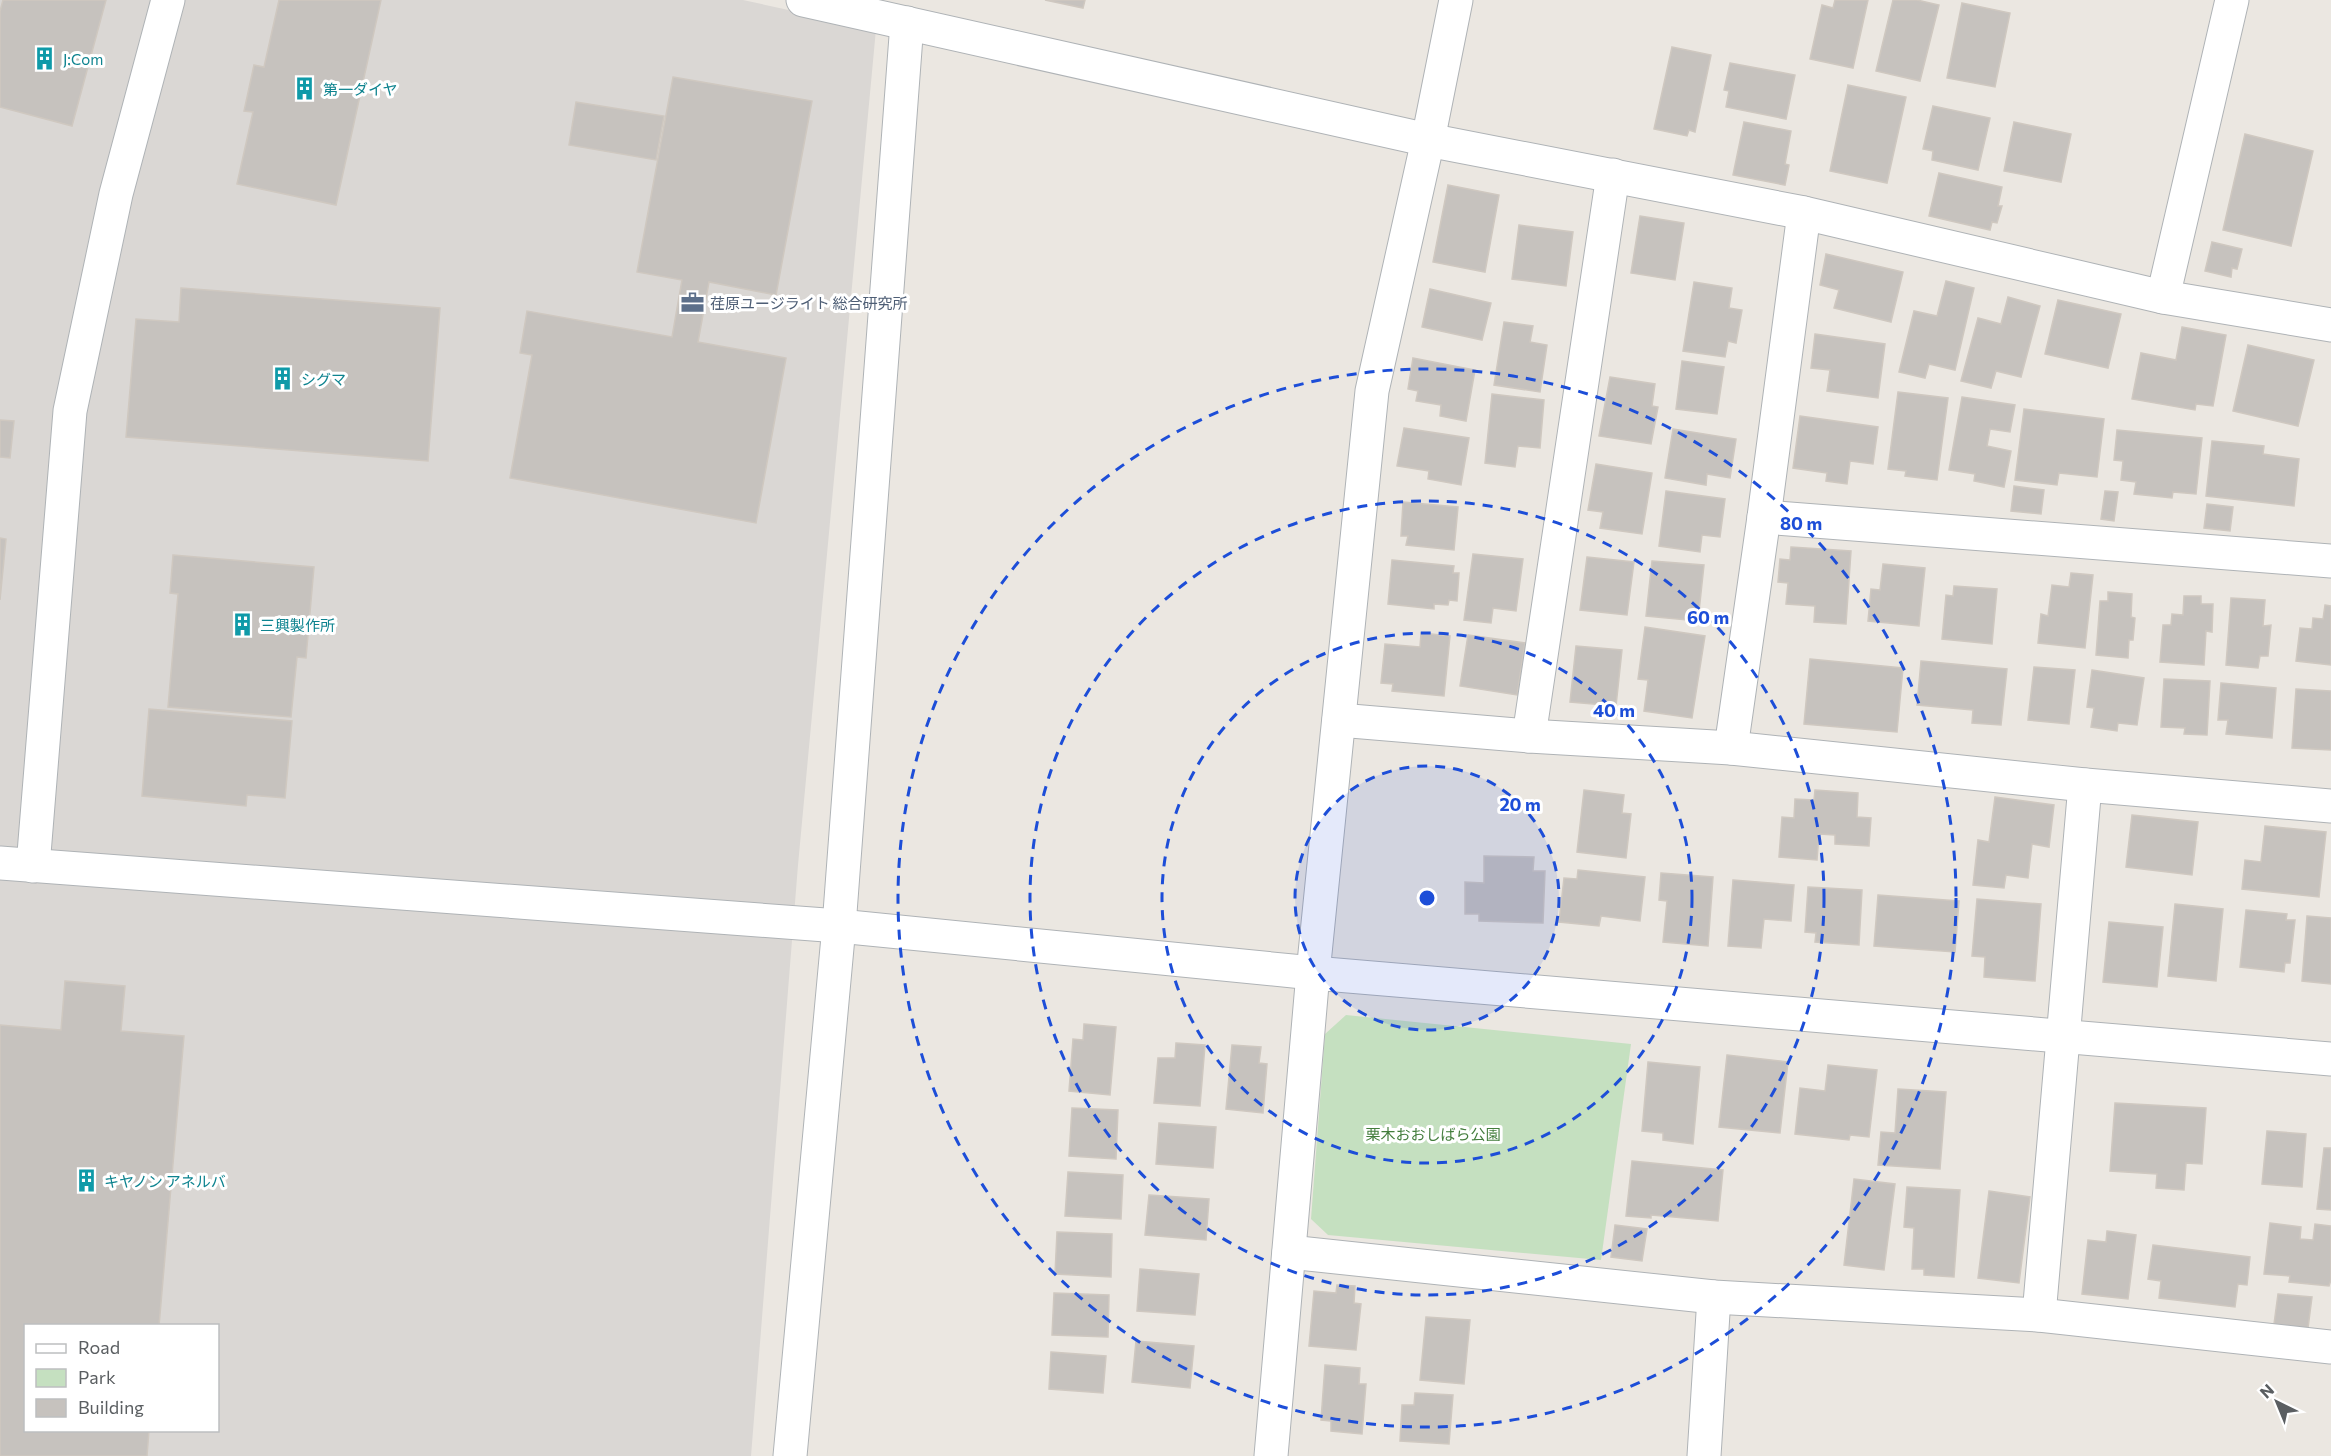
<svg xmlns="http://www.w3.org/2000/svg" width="2331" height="1456" viewBox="0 0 2331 1456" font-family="Commissioner,'Noto Sans JP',sans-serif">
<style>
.industrial{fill:#dad7d4;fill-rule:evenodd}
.green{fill:#c5e0c0}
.building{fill:#c6c2be;stroke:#cfc8c0;stroke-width:1.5}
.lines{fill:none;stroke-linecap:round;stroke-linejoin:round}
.minor-casing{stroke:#afb3b6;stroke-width:35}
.minor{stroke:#fff;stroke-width:33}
.ring{fill:none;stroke:#1d4ed8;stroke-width:3;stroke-dasharray:10 8}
.labels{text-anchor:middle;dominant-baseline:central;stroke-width:6;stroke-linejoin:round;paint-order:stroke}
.culture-label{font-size:15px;fill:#0d838f;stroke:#fff;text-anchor:start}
.service-label{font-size:15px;fill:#4e5e75;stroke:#fff;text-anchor:start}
.park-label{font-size:15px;fill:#437d3c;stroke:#fff}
.centre{fill:#1d4ed8;stroke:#fff;stroke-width:3}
.ring-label{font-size:18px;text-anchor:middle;font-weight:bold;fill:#1d4ed8;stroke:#fff;stroke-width:6;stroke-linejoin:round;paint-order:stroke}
</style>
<rect width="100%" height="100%" fill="#ebe7e1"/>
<path class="industrial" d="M0,0H743L876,29L798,865L751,1456H0ZM26,1326H218V1430H26Z"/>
<polygon class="green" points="1346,1015 1631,1044 1601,1260 1328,1235 1311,1219 1325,1034"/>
<g class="building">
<polygon points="3,0 106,0 72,126 0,107 0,11"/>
<polygon points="279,0 381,0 336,205 237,184 253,112 244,111 254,65 264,67"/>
<polygon points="1045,0 1085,0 1083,8"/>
<polygon points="1835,0 1868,0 1853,68 1810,59 1822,5 1833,8"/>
<polygon points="1893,0 1917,0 1939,5 1920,81 1876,71"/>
<polygon points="1962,3 2010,13 1995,87 1947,78"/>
<polygon points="1672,47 1711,55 1695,132 1689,130 1687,136 1654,129"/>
<polygon points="1730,63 1795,75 1786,119 1726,107 1729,91 1724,90"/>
<polygon points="673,77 812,101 776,295 709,282 698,342 786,358 756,523 510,478 532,355 520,353 527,311 672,337 682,280 637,272"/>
<polygon points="1848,85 1906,97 1887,183 1830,171"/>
<polygon points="576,102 664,116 656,160 569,145"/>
<polygon points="1933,106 1990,118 1978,170 1932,160 1933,151 1923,149"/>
<polygon points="1744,122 1791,131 1785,164 1789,165 1785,185 1733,175"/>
<polygon points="2014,122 2071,134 2061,182 2004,171"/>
<polygon points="2245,134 2313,151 2291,246 2223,230"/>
<polygon points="1939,173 2002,187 1998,206 2002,206 1997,223 1992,222 1990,230 1929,216"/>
<polygon points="1448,185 1499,195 1485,272 1433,262"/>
<polygon points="1640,216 1684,223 1675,280 1631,273"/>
<polygon points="1519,225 1573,232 1566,286 1512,279"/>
<polygon points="2212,242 2242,249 2237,269 2232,268 2231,277 2205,271"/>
<polygon points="1826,254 1903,272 1891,322 1834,308 1839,290 1820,285"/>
<polygon points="1946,281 1974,288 1955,370 1929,364 1925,378 1899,372 1914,311 1937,316"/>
<polygon points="1694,282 1732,288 1729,308 1742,310 1736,343 1728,341 1725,357 1683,351"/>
<polygon points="181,288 440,308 428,461 126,437 136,319 179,322"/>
<polygon points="1430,289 1491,303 1482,340 1422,327"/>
<polygon points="2008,297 2040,306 2021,377 1996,371 1991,388 1961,381 1978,318 2001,324"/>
<polygon points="2058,300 2121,314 2108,368 2045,354"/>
<polygon points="1504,322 1533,326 1530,342 1547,345 1540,392 1494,385"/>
<polygon points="2182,327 2226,335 2213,406 2196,404 2195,410 2132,399 2141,353 2176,360"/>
<polygon points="1815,334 1885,344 1878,398 1827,391 1830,370 1811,368"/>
<polygon points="2248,345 2314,360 2298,426 2233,411"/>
<polygon points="1413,358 1475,370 1466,421 1440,416 1441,405 1416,401 1418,391 1408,389"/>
<polygon points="1682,361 1724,367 1717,414 1676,409"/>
<polygon points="1610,377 1655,384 1652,406 1658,407 1651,444 1599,436"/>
<polygon points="1898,392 1948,398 1937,480 1905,476 1906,471 1888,469"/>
<polygon points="1492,394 1544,400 1540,448 1518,446 1515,467 1485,463"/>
<polygon points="1962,397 2015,405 2010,432 1990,429 1987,446 2011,451 2004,487 1974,481 1975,474 1949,470"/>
<polygon points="2024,409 2104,419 2097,477 2059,473 2057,485 2015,480"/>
<polygon points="1800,416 1878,427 1873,464 1850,461 1847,484 1826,481 1827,473 1793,468"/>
<polygon points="0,420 14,421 10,458 0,457"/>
<polygon points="1404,428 1469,438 1461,485 1428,479 1429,471 1397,466"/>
<polygon points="1673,429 1736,439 1730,478 1707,474 1706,485 1665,478"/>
<polygon points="2117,430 2202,438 2196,494 2173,492 2172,498 2134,494 2136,482 2121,480 2123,461 2114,460"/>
<polygon points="2212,441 2264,446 2263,454 2299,459 2294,506 2206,496"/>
<polygon points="1596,464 1652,473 1642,534 1600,528 1603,512 1588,510"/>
<polygon points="2014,486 2044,490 2041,514 2011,511"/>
<polygon points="1666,491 1725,499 1720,537 1702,535 1700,552 1659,546"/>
<polygon points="2105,491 2118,492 2114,521 2101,519"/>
<polygon points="1403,502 1458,507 1454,550 1406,545 1408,536 1401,536"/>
<polygon points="2207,504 2233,507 2230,531 2204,528"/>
<polygon points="0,538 6,539 0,600"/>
<polygon points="1791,547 1851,551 1846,624 1814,622 1815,606 1786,604 1788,583 1778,582 1780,559 1790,560"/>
<polygon points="1473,554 1523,559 1516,611 1493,608 1491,623 1464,620"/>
<polygon points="173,555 314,567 306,658 297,657 291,717 168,707 178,594 170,593"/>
<polygon points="1587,557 1634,562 1627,615 1580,610"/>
<polygon points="1392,560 1454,566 1453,573 1459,573 1457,601 1449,600 1448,605 1434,604 1434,609 1388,604"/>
<polygon points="1652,561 1704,565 1698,621 1646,616"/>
<polygon points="1883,564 1925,568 1919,626 1868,621 1871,589 1880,590"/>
<polygon points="2071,573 2093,575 2085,648 2038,643 2041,614 2048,616 2052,585 2069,587"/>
<polygon points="1954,586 1997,589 1992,644 1942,639 1946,595 1953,596"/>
<polygon points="2108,592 2132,594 2131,617 2135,618 2133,640 2129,640 2128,658 2096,655 2100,601 2108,601"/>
<polygon points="2184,596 2201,596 2201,604 2213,604 2212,632 2206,631 2204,665 2160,662 2163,625 2171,625 2172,614 2183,615"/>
<polygon points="2231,598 2265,600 2263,626 2271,625 2268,656 2260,656 2258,668 2226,665"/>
<polygon points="2325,605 2331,606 2331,665 2296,661 2300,628 2312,629 2313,618 2323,619"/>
<polygon points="1645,627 1705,636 1692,718 1644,711 1648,680 1638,679"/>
<polygon points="1421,633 1450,636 1444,696 1392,691 1393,684 1381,683 1385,644 1420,647"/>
<polygon points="1468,635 1525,643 1517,695 1460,686"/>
<polygon points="1576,646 1622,650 1616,706 1570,702"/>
<polygon points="1810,659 1903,668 1897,732 1804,724"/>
<polygon points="1921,661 2007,669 2001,725 1972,723 1973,710 1917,705"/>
<polygon points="2034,667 2075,670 2069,724 2028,720"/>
<polygon points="2092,670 2144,678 2137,725 2118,723 2117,731 2091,727 2094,708 2087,707"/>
<polygon points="2164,679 2210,681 2207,735 2184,734 2185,728 2161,727"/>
<polygon points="2221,683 2276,688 2272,738 2226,734 2228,720 2218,720"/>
<polygon points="2296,689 2331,691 2331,750 2292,748"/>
<polygon points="149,709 292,721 285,798 247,795 246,806 142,796"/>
<polygon points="1584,790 1624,795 1622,813 1631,814 1626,858 1577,852"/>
<polygon points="1815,790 1858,793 1857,817 1871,818 1869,846 1835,844 1835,835 1819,834 1817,860 1779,857 1782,817 1794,818 1795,799 1814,800"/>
<polygon points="1995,797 2054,805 2049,847 2032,844 2028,878 2006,875 2004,888 1973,885 1978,840 1989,842"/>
<polygon points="2132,815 2198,822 2192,875 2126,867"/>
<polygon points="2265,826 2326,832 2319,897 2242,889 2245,860 2261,862"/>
<polygon points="1484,856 1534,857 1533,871 1545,871 1543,923 1479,921 1479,914 1465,914 1465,882 1484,883"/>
<polygon points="1578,870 1645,877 1640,921 1601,916 1599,926 1559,922 1564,878 1577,879"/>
<polygon points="1661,873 1713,877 1708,946 1663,942 1667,901 1659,900"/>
<polygon points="1733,880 1794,885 1791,921 1764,919 1761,948 1728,946"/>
<polygon points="1808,887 1862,890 1859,945 1815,942 1816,933 1805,932"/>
<polygon points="1878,895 1959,901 1955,952 1874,946"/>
<polygon points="1977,899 2041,904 2035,981 1984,977 1985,957 1972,956"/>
<polygon points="2175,904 2223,909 2216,981 2168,976"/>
<polygon points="2246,910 2287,914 2286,920 2295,920 2290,963 2285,963 2284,972 2240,967"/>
<polygon points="2307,916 2331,918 2331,984 2302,981"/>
<polygon points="2109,922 2163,927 2157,987 2103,982"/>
<polygon points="65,981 125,986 121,1031 184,1036 159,1326 26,1326 26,1430 149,1430 147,1456 0,1456 0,1025 61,1030"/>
<polygon points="1084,1024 1116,1027 1110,1095 1069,1091 1073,1039 1083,1040"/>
<polygon points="1176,1043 1205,1045 1200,1106 1154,1103 1158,1058 1175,1058"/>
<polygon points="1232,1045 1261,1047 1259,1063 1267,1064 1263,1113 1226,1109"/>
<polygon points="1727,1055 1788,1062 1780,1133 1719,1127"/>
<polygon points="1648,1062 1700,1067 1693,1144 1663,1140 1663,1133 1642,1131"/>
<polygon points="1828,1065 1877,1070 1869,1137 1850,1135 1849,1140 1795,1134 1800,1088 1825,1091"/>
<polygon points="1898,1089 1946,1092 1940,1169 1878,1165 1881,1132 1895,1133"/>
<polygon points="2115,1103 2206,1108 2202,1164 2186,1163 2184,1190 2156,1188 2157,1174 2110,1171"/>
<polygon points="1072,1108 1118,1110 1116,1159 1069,1156"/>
<polygon points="1159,1123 1216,1127 1213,1168 1156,1164"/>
<polygon points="2267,1131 2306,1134 2302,1187 2262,1184"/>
<polygon points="2324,1148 2331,1148 2331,1210 2317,1209"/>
<polygon points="1632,1161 1723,1170 1718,1221 1651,1215 1651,1218 1626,1216"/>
<polygon points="1068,1172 1123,1175 1121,1219 1065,1216"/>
<polygon points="1854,1179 1895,1184 1884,1270 1844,1265"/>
<polygon points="1907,1187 1960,1190 1954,1277 1924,1275 1924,1269 1912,1269 1914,1228 1904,1227"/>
<polygon points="1989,1191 2030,1197 2019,1283 1978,1278"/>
<polygon points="1149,1195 1209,1199 1206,1240 1145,1235"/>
<polygon points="2270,1223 2301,1227 2300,1239 2313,1240 2315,1224 2331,1226 2331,1280 2329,1286 2289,1282 2290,1276 2264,1274"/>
<polygon points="1615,1225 1647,1229 1642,1261 1611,1257"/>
<polygon points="2107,1231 2136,1235 2128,1299 2082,1294 2088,1240 2106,1242"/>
<polygon points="1057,1232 1112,1234 1111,1277 1055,1274"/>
<polygon points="2153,1245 2250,1257 2247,1285 2238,1284 2235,1307 2159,1298 2161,1281 2148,1279"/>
<polygon points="1140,1269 1199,1274 1195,1315 1137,1311"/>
<polygon points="1337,1285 1355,1286 1354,1303 1361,1304 1356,1350 1309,1346 1314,1291 1336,1293"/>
<polygon points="1054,1293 1109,1295 1108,1337 1052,1335"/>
<polygon points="2278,1294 2312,1297 2308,1328 2274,1324"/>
<polygon points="1426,1317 1470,1320 1464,1384 1420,1380"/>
<polygon points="1136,1341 1194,1346 1190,1388 1132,1382"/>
<polygon points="1051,1352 1106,1356 1103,1393 1049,1389"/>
<polygon points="1325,1365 1360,1368 1359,1384 1366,1384 1362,1434 1331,1431 1331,1421 1321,1420"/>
<polygon points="1415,1393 1453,1395 1449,1444 1400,1441 1402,1405 1414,1405"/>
</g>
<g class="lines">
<defs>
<g id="minor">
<polyline points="803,0 1428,140 1804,213 2163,297 2331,325"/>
<polyline points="2163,297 2232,0"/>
<polyline points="1764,517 2331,561"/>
<polyline points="1339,720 1529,736 1731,748 2085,785 2331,806"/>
<polyline points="1529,736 1613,175"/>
<polyline points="1731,748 1764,517 1804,213"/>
<polyline points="0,863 839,926 1313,973 2331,1059"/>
<polyline points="33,866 70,411 116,194 168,0"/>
<polyline points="1289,1252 1714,1297 2039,1315 2331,1347"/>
<polyline points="2039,1315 2085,785"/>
<polyline points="790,1456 839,926 907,23"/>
<polyline points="1271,1456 1313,973 1372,391 1428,140 1456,0"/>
<polyline points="1704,1456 1714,1297"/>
</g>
</defs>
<use href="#minor" class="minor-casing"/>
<use href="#minor" class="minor"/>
</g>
<circle cx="1427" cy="898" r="132" fill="#1d4ed8" fill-opacity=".12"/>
<g class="ring">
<circle cx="1427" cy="898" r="132"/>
<circle cx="1427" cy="898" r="265"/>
<circle cx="1427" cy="898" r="397"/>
<circle cx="1427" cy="898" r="529"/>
</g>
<defs>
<symbol id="building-bare" viewBox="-9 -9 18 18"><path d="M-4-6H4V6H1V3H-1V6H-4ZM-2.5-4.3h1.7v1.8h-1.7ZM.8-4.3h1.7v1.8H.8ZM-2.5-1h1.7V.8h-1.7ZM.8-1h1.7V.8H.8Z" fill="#0f9aa8" stroke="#fff" stroke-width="2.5" paint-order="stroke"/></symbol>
<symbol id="office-bare" viewBox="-9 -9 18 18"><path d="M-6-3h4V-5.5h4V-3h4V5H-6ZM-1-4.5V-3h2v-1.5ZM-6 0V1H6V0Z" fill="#5c6f8a" stroke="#fff" stroke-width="2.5" paint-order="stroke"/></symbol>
</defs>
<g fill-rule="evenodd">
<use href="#building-bare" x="28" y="42" width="33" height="33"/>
<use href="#building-bare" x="288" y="72" width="33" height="33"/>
<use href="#office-bare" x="676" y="286" width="33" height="33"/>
<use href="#building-bare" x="266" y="362" width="33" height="33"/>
<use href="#building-bare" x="226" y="608" width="33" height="33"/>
<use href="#building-bare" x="70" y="1164" width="33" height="33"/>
</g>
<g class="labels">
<g class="culture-label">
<text x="63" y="59">J:Com</text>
<text x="323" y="89">第一ダイヤ</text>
<text x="301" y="379">シグマ</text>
<text x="260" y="625">三興製作所</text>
<text x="104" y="1181">キヤノン アネルバ</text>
</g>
<g class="service-label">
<text x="710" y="303">荏原ユージライト 総合研究所</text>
</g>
<g class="park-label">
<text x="1433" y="1134">栗木おおしばら公園</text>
</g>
</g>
<circle cx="1427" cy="898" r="9" class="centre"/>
<g class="ring-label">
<text x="1801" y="530">80 m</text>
<text x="1708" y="624">60 m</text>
<text x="1614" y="717">40 m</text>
<text x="1520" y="811">20 m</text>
</g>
<rect x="24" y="1324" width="195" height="108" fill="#ffffff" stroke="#bdbfc0" stroke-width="1.5"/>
<rect x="36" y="1344" width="30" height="9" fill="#ffffff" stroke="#bdbfc0" stroke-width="1.5"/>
<text x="78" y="1354" font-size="18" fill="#5a5e61">Road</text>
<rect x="36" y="1369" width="30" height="18" fill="#c5e0c0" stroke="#bdbfc0" stroke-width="1.5"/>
<text x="78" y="1384" font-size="18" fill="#5a5e61">Park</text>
<rect x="36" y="1399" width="30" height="18" fill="#c6c2be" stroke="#bdbfc0" stroke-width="1.5"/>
<text x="78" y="1414" font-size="18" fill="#5a5e61">Building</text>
<g transform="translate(2277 1402) rotate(317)" stroke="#ffffff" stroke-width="4.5" paint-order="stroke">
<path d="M0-4.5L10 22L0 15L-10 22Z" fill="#5a5e61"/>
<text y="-9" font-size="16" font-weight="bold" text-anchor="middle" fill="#5a5e61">N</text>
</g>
</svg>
